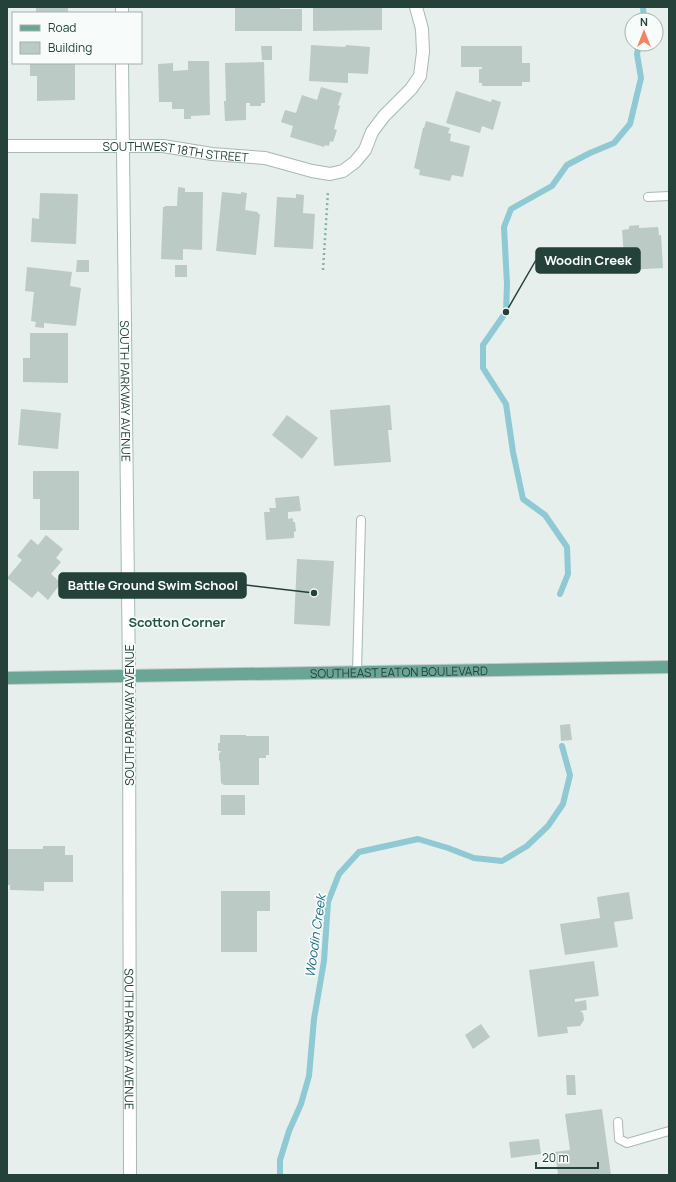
<svg xmlns="http://www.w3.org/2000/svg" width="676" height="1182" viewBox="0 0 676 1182" font-family="Manrope,sans-serif">
<style>
.lines{fill:none;stroke-linecap:round;stroke-linejoin:round}
.stream{stroke:#8ec9d4;stroke-width:6}
.building{fill:#bbcac4}
.service-casing{stroke:#a8b8b2;stroke-width:10}
.minor-casing{stroke:#a8b8b2;stroke-width:14}
.secondary-casing{stroke:#a4bbb3;stroke-width:14}
.primary-casing{stroke:#c2cac8;stroke-width:14}
.path{stroke:#86b3a5;stroke-width:2.5;stroke-dasharray:2 3;stroke-linecap:butt}
.service{stroke:#fff;stroke-width:8}
.minor{stroke:#fff;stroke-width:12}
.secondary{stroke:#fff;stroke-width:12}
.primary{stroke:#6aa596;stroke-width:12}
.labels{text-anchor:middle;dominant-baseline:central;stroke-width:3.5;stroke-linejoin:round;paint-order:stroke}
.street-label{font-size:12px;fill:#24423a;stroke:#f7fbf9}
.neighbourhood-label{font-size:13px;font-weight:bold;fill:#1f5548;stroke:#f7fbf9}
.water-label{font-size:13px;font-style:italic;fill:#1c6f80;stroke:#f7fbf9}
.leader{fill:none;stroke:#24423a;stroke-width:1.5}
.callout-dot{fill:#24423a;stroke:#f7fbf9;stroke-width:1.5}
.callout{fill:#24423a;stroke:#24423a;stroke-width:1.5}
.callout-label{font-size:13px;text-anchor:middle;font-weight:bold;fill:#fff}
</style>
<rect width="100%" height="100%" fill="#e6efeb"/>
<g class="lines">
<g class="stream">
<polyline points="643,7 644,20"/>
<polyline points="560,594 568,574 567,547 545,515 523,499 513,452 506,404 483,368 483,345 506,312 507,284 504,227 511,209 552,186 567,165 590,153 614,143 630,124 641,78 637,54 639,44"/>
<polyline points="280,1175 280,1160 289,1131 301,1104 309,1076 314,1019 324,961 328,902 339,874 359,852 418,839 448,848 474,858 502,861 527,846 548,826 563,804 570,775 562,746"/>
</g>
</g>
<g class="building">
<rect x="36" y="7" width="32" height="6"/>
<polygon points="235,7 280,7 280,9 302,9 302,31 235,31"/>
<polygon points="313,7 382,7 382,30 313,31"/>
<polygon points="311,45 345,47 346,45 370,47 368,74 348,73 348,83 309,81"/>
<polygon points="261,46 272,46 272,60 262,60"/>
<polygon points="461,46 522,46 522,63 530,63 530,82 522,82 522,86 482,86 482,83 479,83 479,69 482,69 482,67 461,67"/>
<polygon points="188,61 209,61 210,115 191,116 191,119 184,119 184,109 172,109 172,102 159,102 158,64 173,63 173,71 188,70"/>
<polygon points="264,62 265,103 261,103 261,106 250,106 250,103 246,103 246,120 225,121 224,101 226,101 225,63"/>
<polygon points="30,63 75,63 75,100 37,101 37,76 30,76"/>
<polygon points="321,87 342,93 338,105 340,106 334,129 337,130 333,142 330,141 329,146 325,145 324,147 290,137 293,126 281,122 285,110 296,113 302,95 317,100"/>
<polygon points="456,91 491,102 492,99 501,102 493,130 482,126 480,133 446,123"/>
<polygon points="426,121 450,128 448,133 451,134 450,141 470,146 463,177 452,175 450,181 419,175 420,170 414,168 423,128 424,128"/>
<polygon points="178,187 185,188 185,192 203,192 202,250 183,249 183,260 161,259 163,207 165,207 165,206 177,206"/>
<polygon points="222,192 241,194 241,192 247,193 245,210 258,212 258,214 260,214 256,255 216,251"/>
<polygon points="40,193 78,194 76,244 31,242 32,218 39,219"/>
<polygon points="296,194 304,195 303,213 315,214 313,249 274,247 277,197 296,198"/>
<polygon points="639,225 639,228 658,227 659,235 661,235 663,268 626,270 626,268 625,269 622,230 629,229 629,226"/>
<polygon points="77,260 89,260 89,272 76,272"/>
<rect x="175" y="265" width="12" height="12"/>
<polygon points="27,267 72,272 70,286 81,288 76,326 44,323 44,328 35,327 36,322 31,321 34,292 25,291"/>
<polygon points="30,333 68,333 68,383 23,382 23,358 30,358"/>
<polygon points="390,405 392,430 388,430 391,462 334,466 330,410"/>
<polygon points="21,409 61,413 58,449 18,445"/>
<polygon points="287,415 318,438 302,459 272,435"/>
<polygon points="33,471 79,471 79,530 40,530 40,499 33,499"/>
<polygon points="299,496 301,511 288,512 288,519 293,518 293,522 295,522 296,531 294,532 294,538 266,540 264,512 270,512 269,508 276,508 275,498"/>
<polygon points="46,535 63,549 56,558 61,562 51,574 61,583 48,600 38,591 32,598 7,578 22,560 17,556 31,539 38,545"/>
<polygon points="297,559 334,561 330,626 294,624"/>
<polygon points="570,724 572,740 561,741 560,725"/>
<polygon points="220,735 246,735 246,736 269,736 269,755 266,755 266,758 259,758 259,785 224,785 221,783 220,761 219,760 219,754 221,751 218,751 218,743 220,743"/>
<rect x="221" y="795" width="24" height="20"/>
<polygon points="43,846 65,846 65,855 73,855 73,882 44,882 44,891 10,890 10,885 7,885 7,849 43,849"/>
<polygon points="221,891 270,891 270,911 257,911 257,952 221,952"/>
<polygon points="629,892 633,919 614,922 618,947 565,955 560,924 600,918 597,897"/>
<polygon points="594,961 599,996 575,999 575,1002 586,1000 587,1010 580,1011 583,1013 584,1020 580,1026 567,1027 568,1033 538,1037 529,970"/>
<polygon points="481,1024 490,1037 473,1049 465,1035"/>
<polygon points="566,1075 575,1075 576,1095 567,1095"/>
<polygon points="602,1109 611,1175 558,1175 555,1152 570,1150 565,1114"/>
<polygon points="539,1139 541,1154 511,1158 509,1142"/>
</g>
<g class="lines">
<defs>
<g id="service">
<polyline points="648,197 669,196"/>
<polyline points="357,671 361,520"/>
<polyline points="618,1122 619,1139 627,1143 669,1131"/>
</g>
<g id="minor">
<path id="s1" d="M7,146H163L212,154L265,158L312,171L330,174L343,171L355,162L365,150L372,132L384,116L411,89L420,76L423,52L422,29L416,7"/>
<path id="s2" d="M129,676L130,1175"/>
</g>
<g id="secondary">
<polyline points="122,7 122,13"/>
<path id="s3" d="M122,63L129,676"/>
</g>
<g id="primary">
<path id="s4" d="M7,678L669,667"/>
</g>
</defs>
<use href="#service" class="service-casing"/>
<use href="#minor" class="minor-casing"/>
<use href="#secondary" class="secondary-casing"/>
<use href="#primary" class="primary-casing"/>
<polyline class="path" points="323,270 328,191"/>
<use href="#service" class="service"/>
<use href="#minor" class="minor"/>
<use href="#secondary" class="secondary"/>
<use href="#primary" class="primary"/>
</g>
<g class="labels">
<g class="street-label">
<text stroke="none"><textPath href="#s1" startOffset="169">SOUTHWEST 18TH STREET</textPath></text>
<text stroke="none"><textPath href="#s3" startOffset="328">SOUTH PARKWAY AVENUE</textPath></text>
<text stroke="none"><textPath href="#s4" startOffset="392">SOUTHEAST EATON BOULEVARD</textPath></text>
<text transform="translate(129 715) rotate(-90)">SOUTH PARKWAY AVENUE</text>
<text stroke="none"><textPath href="#s2" startOffset="363">SOUTH PARKWAY AVENUE</textPath></text>
</g>
<g class="neighbourhood-label">
<text x="177" y="622">Scotton Corner</text>
</g>
<g class="water-label">
<text transform="translate(315 936) rotate(-82)">Woodin Creek</text>
</g>
</g>
<path class="leader" d="M506 312L536 260M314 593L246 585"/>
<g class="callout-dot">
<circle cx="506" cy="312" r="4"/>
<circle cx="314" cy="593" r="4"/>
</g>
<g class="callout">
<rect x="536" y="248" width="104" height="25" rx="4"/>
<rect x="59" y="573" width="187" height="25" rx="4"/>
</g>
<g class="callout-label">
<text x="588" y="265">Woodin Creek</text>
<text x="153" y="590">Battle Ground Swim School</text>
</g>
<rect width="676" height="1182" fill="none" stroke="#24423a" stroke-width="16"/>
<rect x="12" y="12" width="130" height="52" fill="#f7fbf9" stroke="#a3b1ad"/>
<rect x="20" y="25" width="20" height="6" fill="#6aa596" stroke="#a3b1ad"/>
<text x="48" y="32" font-size="12" fill="#24423a">Road</text>
<rect x="20" y="42" width="20" height="12" fill="#bbcac4" stroke="#a3b1ad"/>
<text x="48" y="52" font-size="12" fill="#24423a">Building</text>
<g transform="translate(644 32)"><circle r="19" fill="#f7fbf9" stroke="#a3b1ad"/>
<path d="M0-3L7 15L0 10L-7 15Z" fill="#f4845f"/>
<text y="-6" font-size="11" font-weight="bold" text-anchor="middle" fill="#24423a">N</text>
</g>
<path d="M536 1162v6h62v-6" fill="none" stroke="#24423a" stroke-width="2"/>
<text x="542" y="1162" font-size="12" fill="#24423a" stroke="#f7fbf9" stroke-width="3" paint-order="stroke">20 m</text>
</svg>
